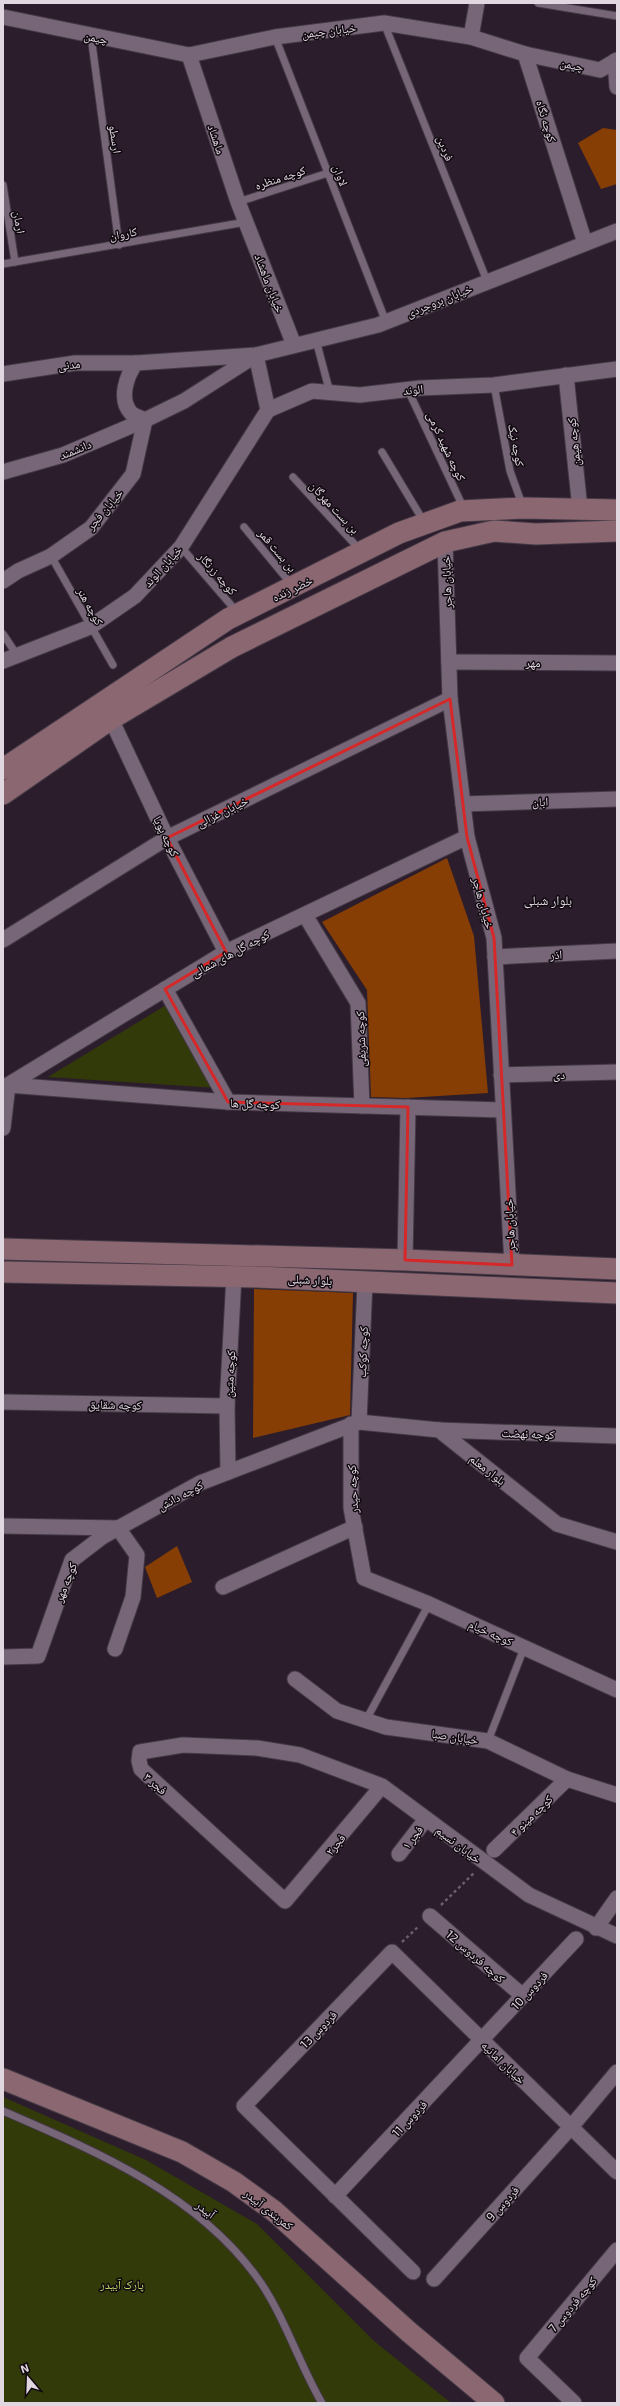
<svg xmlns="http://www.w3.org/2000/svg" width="620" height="2406" viewBox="0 0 620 2406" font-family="'Exo 2','Noto Naskh Arabic',sans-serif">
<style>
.green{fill:#323a09}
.building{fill:#863e05}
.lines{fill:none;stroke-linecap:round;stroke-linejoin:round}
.lane-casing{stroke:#443945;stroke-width:9}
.street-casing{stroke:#443945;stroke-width:17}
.secondary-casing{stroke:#443945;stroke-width:23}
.path{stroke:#6b5f6c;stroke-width:2.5;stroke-dasharray:3 3;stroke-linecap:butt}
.lane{stroke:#776678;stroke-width:7}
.street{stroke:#776678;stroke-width:15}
.secondary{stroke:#8a6771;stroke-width:21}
.marked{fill:none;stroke:#d62828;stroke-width:3;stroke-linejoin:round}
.labels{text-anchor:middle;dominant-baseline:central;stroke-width:3;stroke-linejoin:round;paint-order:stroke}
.street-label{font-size:12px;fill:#e1d7e1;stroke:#100a10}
.park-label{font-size:12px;fill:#c7de69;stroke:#100a10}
.neighbourhood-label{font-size:13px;fill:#e1d7e1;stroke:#100a10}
</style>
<rect width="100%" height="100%" fill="#2b1d2c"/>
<g class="green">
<polygon points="171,1002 217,1088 48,1077"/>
<polygon points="3,2097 146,2160 257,2224 374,2341 451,2403 3,2403"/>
</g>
<g class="building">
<polygon points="603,128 617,130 617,184 601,189 578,143"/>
<polygon points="447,858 474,936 488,1093 406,1098 371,1097 367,990 322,922"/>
<polygon points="254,1289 353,1293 350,1415 253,1438"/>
<polygon points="177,1546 192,1582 157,1598 145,1567"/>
</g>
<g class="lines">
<defs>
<g id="lane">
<polyline points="538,3 617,16"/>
<polyline points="384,23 487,281"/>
<polyline points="91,36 119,245"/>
<polyline points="275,37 386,322"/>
<polyline points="3,185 15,262"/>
<polyline points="238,202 328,173"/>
<polyline points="3,264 246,222"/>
<polyline points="316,340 330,393"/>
<polyline points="494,385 510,471 523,507"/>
<polyline points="408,390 464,509"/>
<polyline points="382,452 424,522"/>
<polyline points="293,477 360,550"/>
<polyline points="244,527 292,585"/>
<polyline points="181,547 237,612"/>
<polyline points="51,556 113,665"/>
<polyline points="3,634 17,655"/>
<polyline points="366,1720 429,1604"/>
<polyline points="488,1741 524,1648"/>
<path d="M3,2111C95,2151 195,2193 256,2276C283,2312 299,2364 322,2403"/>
</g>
<g id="street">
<polyline points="3,17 189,55 275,37 384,23 471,37 525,54 585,243"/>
<polyline points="471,37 477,3"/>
<polyline points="525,54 600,70 617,60"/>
<polyline points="189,55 238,202 294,345"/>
<polyline points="615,61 617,87"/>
<path d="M256,355L184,401L145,420C141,418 134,416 131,413C118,399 127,375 136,363L256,355L378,325L617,231"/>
<polyline points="256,355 268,410"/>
<polyline points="3,374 75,363 136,363"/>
<polyline points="566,375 580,509"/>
<polyline points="268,410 312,391 360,395 420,388 494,385 617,369"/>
<polyline points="3,472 63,455 145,420"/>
<polyline points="445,542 450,699 463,804 467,837 494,938 512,1265"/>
<polyline points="3,581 18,571 51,556 91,528 133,474 145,420"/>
<polyline points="3,661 90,627 135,596 181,547 268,410"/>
<polyline points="449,662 617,663"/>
<polyline points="111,719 167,838 226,952"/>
<polyline points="463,804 617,799"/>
<polyline points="305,915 358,1003 362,1106"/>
<polyline points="3,940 167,838 450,699"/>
<polyline points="495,957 617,951"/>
<polyline points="165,989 228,1102"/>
<polyline points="501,1075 617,1072"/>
<polyline points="8,1085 228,1102 503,1110"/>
<polyline points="3,1088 226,952 467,837"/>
<polyline points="3,1128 8,1085"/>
<polyline points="405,1260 408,1107"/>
<polyline points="3,1402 227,1406"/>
<polyline points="359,1422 365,1282"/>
<polyline points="351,1424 351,1508 364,1578 429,1604 617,1690"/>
<polyline points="439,1430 617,1436"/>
<polyline points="228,1472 227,1406 234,1276"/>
<polyline points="3,1526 118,1528"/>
<polyline points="223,1587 355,1527"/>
<polyline points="115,1649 133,1597 137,1555 118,1528"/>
<polyline points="3,1657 38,1656 72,1560 102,1537 200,1483 359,1422 439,1430 557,1524 617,1542"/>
<polyline points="295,1679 337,1711 386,1727 488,1741 567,1779 617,1795"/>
<polyline points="382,1786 285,1901 141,1769 139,1761 140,1752 183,1745 257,1748 300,1755 382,1786 529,1895 617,1936"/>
<polyline points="494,1850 567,1779"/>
<polyline points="399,1854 426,1819"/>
<polyline points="430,1916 523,1996"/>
<polyline points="596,1928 617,1898"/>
<polyline points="335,2196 576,1939"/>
<polyline points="413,2272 244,2106 392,1952 617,2172"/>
<polyline points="434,2279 571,2127 617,2072"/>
<polyline points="574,2403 527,2358 617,2250"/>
</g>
<g id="secondary">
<polyline points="3,769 228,619 399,533 460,511 523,508 617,510"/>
<polyline points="3,794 111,719 232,647 445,542 494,531 536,534 617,531"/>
<polyline points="3,1249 405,1260 617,1269"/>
<polyline points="3,1272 257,1277 617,1293"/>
<polyline points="3,2079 182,2152 234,2182 274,2211 409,2332 494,2403"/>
</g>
</defs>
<use href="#lane" class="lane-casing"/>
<use href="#street" class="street-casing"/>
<use href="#secondary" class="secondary-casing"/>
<g class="path">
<polyline points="441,1905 474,1873"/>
<polyline points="402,1942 419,1926"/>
</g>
<use href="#lane" class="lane"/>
<use href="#street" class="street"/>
<use href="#secondary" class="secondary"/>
</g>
<path class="marked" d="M450,699L467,837L494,938L512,1265L405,1260L408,1107L228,1102L165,989L226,952L167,838Z"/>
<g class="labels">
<g class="street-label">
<text transform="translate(329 30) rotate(-7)">خیابان چیمن</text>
<text transform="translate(96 37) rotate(11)">چیمن</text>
<text transform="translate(572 64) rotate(12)">چیمن</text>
<text transform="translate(547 121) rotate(73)">کوچه نگاه</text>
<text transform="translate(116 139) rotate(82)">ارسطو</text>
<text transform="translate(217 139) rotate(71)">ماهشاد</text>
<text transform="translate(446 148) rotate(68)">فردین</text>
<text transform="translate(341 175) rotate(69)">لاوان</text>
<text transform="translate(280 177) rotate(-18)">کوچه منظره</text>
<text transform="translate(20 222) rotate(81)">ارمان</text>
<text transform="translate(123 233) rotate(-10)">کاروان</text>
<text transform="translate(270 283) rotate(69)">خیابان ماهشاد</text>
<text transform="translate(439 300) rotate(-22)">خیابان بروجردی</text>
<text transform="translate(69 364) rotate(-6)">مدنی</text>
<text transform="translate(413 389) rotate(-6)">الوند</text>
<text transform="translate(573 442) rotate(-96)">کوچه هیمن</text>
<text transform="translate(517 445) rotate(79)">کوچه نیک</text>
<text transform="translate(447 446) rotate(65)">کوچه شهید کرمی</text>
<text transform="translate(75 449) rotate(-22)">دانشمند</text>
<text transform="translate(335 507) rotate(47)">بن بست مهرگان</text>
<text transform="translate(104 509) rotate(-50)">خیابان فجر</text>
<text transform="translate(278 550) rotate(50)">بن بست قمر</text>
<text transform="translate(162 566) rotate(-48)">خیابان الوند</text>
<text transform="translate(218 573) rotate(49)">کوچه زرنگار</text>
<text transform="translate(446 582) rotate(-92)">خیابان هاجر</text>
<text transform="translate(292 588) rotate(-26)">خضر زنده</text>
<text transform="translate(91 606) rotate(61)">کوچه هنر</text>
<text x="533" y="662">مهر</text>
<text transform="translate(540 801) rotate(-2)">ابان</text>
<text transform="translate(222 811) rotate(-26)">خیابان غزالی</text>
<text transform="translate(167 836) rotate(64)">کوچه پویا</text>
<text transform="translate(484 903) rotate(75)">خیابان هاجر</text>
<text transform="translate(230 953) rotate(-28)">کوچه گل های شمالی</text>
<text transform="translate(556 954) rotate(-3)">اذر</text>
<text transform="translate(360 1039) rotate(-92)">کوچه شریفی</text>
<text transform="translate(559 1074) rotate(-1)">دی</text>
<text transform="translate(255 1103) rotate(2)">کوچه گل ها</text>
<text transform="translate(509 1225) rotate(-93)">خیابان هاجر</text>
<text transform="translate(310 1279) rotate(3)">بلوار شبلی</text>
<text transform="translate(362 1352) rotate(-88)">کوچه کوکب</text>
<text transform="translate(229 1374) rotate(-87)">کوچه متین</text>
<text transform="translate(115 1404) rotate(1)">کوچه شقایق</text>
<text transform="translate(528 1433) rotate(2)">کوچه نهضت</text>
<text transform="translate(488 1469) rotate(38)">بلوار معلم</text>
<text transform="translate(352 1489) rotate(-93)">کوچه حیدر</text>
<text transform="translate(180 1495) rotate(-28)">کوچه دانش</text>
<text transform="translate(65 1582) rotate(-68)">کوچه مهر</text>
<text transform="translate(491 1632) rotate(24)">کوچه خیام</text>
<text transform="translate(455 1736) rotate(8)">خیابان صبا</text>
<text transform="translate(156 1783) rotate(42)">فجر ۳</text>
<text transform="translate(531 1815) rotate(-44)">کوچه مینو ۴</text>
<text transform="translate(412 1837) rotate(-52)">فجر ۱</text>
<text transform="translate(335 1844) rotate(-50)">فجر۲</text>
<text transform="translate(459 1844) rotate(37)">خیابان نسیم</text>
<text transform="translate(476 1956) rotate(41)">کوچه فردوس 12</text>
<text transform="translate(529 1990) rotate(-47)">فردوس 10</text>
<text transform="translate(318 2029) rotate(-46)">فردوس 13</text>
<text transform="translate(504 2062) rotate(44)">خیابان امانیه</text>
<text transform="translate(409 2118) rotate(-47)">فردوس 11</text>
<text transform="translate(502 2203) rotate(-48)">فردوس 9</text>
<text transform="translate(206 2209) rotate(38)">آبیدر</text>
<text transform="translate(269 2209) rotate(38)">کمربندی آبیدر</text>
<text transform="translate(572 2304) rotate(-50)">کوچه فردوس 7</text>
</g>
<g class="park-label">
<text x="122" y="2284">پارک آبیدر</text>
</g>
<g class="neighbourhood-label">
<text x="548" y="900">بلوار شبلی</text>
</g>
</g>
<rect width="620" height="2406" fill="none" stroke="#e1d7e1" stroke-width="8"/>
<g transform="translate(28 2378) rotate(341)" stroke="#100a10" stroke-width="3" paint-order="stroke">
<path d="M0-3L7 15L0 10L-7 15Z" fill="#e1d7e1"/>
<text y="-6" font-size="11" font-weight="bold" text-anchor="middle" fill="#e1d7e1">N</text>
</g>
</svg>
